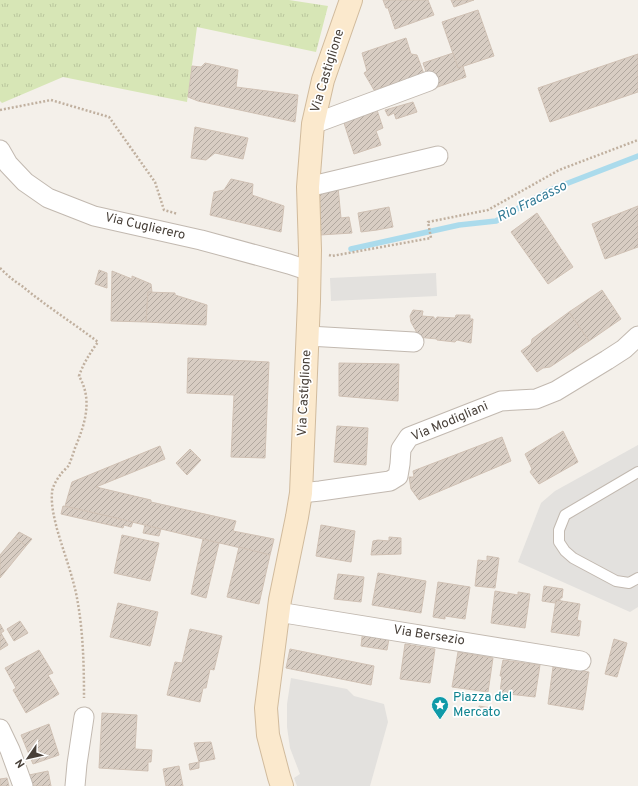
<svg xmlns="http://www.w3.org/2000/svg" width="638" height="786" viewBox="0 0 638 786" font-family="Overpass,sans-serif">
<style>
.grass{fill:url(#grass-tufts)}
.parking{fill:#e3e1de}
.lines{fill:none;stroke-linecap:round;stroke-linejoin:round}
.stream{stroke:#abdbec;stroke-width:5.5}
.building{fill:url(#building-hatch);stroke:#d0c1b4}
.lane-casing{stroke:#c2b9b0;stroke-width:12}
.street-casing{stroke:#c2b9b0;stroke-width:21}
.secondary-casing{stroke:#d1bb9d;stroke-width:24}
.path{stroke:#c0b09f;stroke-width:2.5;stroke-dasharray:2 2;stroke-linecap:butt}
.lane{stroke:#fff;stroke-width:10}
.street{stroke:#fff;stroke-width:19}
.secondary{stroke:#fbe9cd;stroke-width:22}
.labels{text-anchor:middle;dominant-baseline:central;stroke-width:3.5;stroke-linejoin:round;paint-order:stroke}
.street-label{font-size:13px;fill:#484039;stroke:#fff}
.culture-label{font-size:13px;fill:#0d838f;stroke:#fff;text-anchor:start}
.water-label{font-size:14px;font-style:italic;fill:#327b96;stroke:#fff}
</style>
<defs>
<pattern id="grass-tufts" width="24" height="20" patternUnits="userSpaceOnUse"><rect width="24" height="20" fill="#d7e6b6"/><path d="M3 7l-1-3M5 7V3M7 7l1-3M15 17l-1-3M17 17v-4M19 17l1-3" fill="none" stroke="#bac69d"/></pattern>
<pattern id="building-hatch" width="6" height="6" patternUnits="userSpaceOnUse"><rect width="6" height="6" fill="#d8cdc3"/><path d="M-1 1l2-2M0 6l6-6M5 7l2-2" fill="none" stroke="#b1a89f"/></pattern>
</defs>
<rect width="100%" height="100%" fill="#f4f0ea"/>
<polygon class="grass" points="0,0 289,0 328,6 316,52 197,27 187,102 63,77 2,103 0,101"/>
<g class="parking">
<polygon points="436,273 437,296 331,301 330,278"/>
<polygon points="638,445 638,607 630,612 518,562 541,503 555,491"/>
<polygon points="291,678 347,689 354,696 384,704 388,722 370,786 297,786 294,778 300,774 290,748 287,727 287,704"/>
</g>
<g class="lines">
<polyline class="stream" points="351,249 459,225 496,221 550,190 638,156"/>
</g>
<g class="building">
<polygon points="383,0 428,0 434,15 395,29 388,8 386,8"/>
<polygon points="451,0 474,0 454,7"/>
<polygon points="478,10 494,56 458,68 442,22"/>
<polygon points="406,38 411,54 417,55 424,74 374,90 364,73 367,71 362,53"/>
<polygon points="453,53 458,68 463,66 466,77 432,89 423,63"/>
<polygon points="638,54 638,92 550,122 538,88"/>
<polygon points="205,63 238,70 236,87 298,95 295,122 198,101 188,97 192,66 201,67"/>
<polygon points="413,102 417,112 396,119 394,113 388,116 385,110"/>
<polygon points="377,110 383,128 376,131 381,145 354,154 344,123"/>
<polygon points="195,127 248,138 243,159 215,153 206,160 191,158"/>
<polygon points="231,179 253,184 252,195 284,206 281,232 210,215 214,192 224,190"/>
<polygon points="338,187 341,218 349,217 352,233 320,235 314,192"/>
<polygon points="638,206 638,247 605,259 592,224"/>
<polygon points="389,207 393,227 377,230 361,232 358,213"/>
<polygon points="537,213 573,267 548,284 511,232"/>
<polygon points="99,270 107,273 107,288 95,284"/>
<polygon points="112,271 132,279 132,276 151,284 152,292 148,292 146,322 111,321"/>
<polygon points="602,290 621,319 589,341 569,312"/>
<polygon points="148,292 175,293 175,295 207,305 206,325 146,322"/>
<polygon points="413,310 423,311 422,316 434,317 434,319 436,319 437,317 455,318 456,315 470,315 470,319 473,319 471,343 457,340 455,342 437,340 437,339 417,337 416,331 411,322 410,316"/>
<polygon points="569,312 589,341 550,367 543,368 537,372 521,351 531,344 532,339"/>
<polygon points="188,358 269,362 265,458 231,457 234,395 187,393"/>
<polygon points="339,363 399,364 398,401 339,396"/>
<polygon points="337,426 368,428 366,465 334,462"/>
<polygon points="563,431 578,462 539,484 530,472 532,469 525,454"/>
<polygon points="502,437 511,461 419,500 411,489 409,477 414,477 413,471"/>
<polygon points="160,446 165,459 96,487 151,500 151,502 236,521 233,531 274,539 270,555 65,506 72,482"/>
<polygon points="190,449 201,460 187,475 176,463"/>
<polygon points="63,506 90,512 133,522 131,527 124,525 123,528 61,514"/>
<polygon points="145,525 161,529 159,536 143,533"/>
<polygon points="321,525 355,531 351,562 316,556"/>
<polygon points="19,532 32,539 26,546 15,537"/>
<polygon points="122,535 159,543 150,581 114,573"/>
<polygon points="15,537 26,546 0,578 0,555"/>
<polygon points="389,537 401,538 401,554 371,555 373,541 378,540 389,541"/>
<polygon points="203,539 219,543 206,598 191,594"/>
<polygon points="239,547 270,555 259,604 227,597"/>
<polygon points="487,556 499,558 495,588 475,586 478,560 487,561"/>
<polygon points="378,573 426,581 421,613 372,605"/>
<polygon points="338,574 364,577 361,602 334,599"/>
<polygon points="438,582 470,587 465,619 445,616 445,619 433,617"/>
<polygon points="544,586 563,589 562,598 560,598 560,601 556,600 555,603 542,601"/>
<polygon points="495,591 518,595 518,592 530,594 525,628 491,623"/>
<polygon points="556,600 580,604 577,620 581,621 579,636 551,632"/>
<polygon points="118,603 158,612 150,646 110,637"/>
<polygon points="20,621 28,633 14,641 7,629"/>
<polygon points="0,624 4,631 1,633 8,645 0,650"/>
<polygon points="190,629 222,636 214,670 210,669 206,688 203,688 200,702 167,695 175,662 182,663"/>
<polygon points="363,629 390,633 387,650 361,646"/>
<polygon points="614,639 627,643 617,677 605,674"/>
<polygon points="405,644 435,649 430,683 400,679"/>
<polygon points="290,649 374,666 371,685 286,668"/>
<polygon points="39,650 53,673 48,675 59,694 26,713 13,690 16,688 5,668"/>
<polygon points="458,652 493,658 488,692 452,687"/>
<polygon points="503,660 540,665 535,697 500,693 502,676 500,676"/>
<polygon points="553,667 589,672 583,710 548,704"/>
<polygon points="479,706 491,708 490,713 479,711"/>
<polygon points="102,713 137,715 135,749 152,750 151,762 148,762 148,771 99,768"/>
<polygon points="49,724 59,755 33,764 21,735"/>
<polygon points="211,742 215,759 199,762 194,743"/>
<polygon points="199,762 199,768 190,770 189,764"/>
<polygon points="179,766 183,786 166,786 163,769"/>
<polygon points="48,771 51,786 31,786 29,775"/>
<polygon points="7,778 9,786 0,786 0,779"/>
</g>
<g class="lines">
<defs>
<polyline id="lane" points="638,472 565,515 559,530 559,542 565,551 573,558 616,581 629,583 638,578"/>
<g id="street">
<polyline points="313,124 429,81"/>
<polyline points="0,150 8,164 25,182 48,198 94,216 201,240 289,264 310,271"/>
<polyline points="308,187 438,156"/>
<polyline points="308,336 414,342"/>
<polyline points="301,493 320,491 390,481 398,476 400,464 401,449 409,437 501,401 536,399 556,391 607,360 624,349 638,336"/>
<polyline points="278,612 581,661"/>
<polyline points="0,729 10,750 22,783 23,786"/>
<polyline points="75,786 77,764 84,717"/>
</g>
<polyline id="secondary" points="282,786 279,777 268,735 266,708 280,600 297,517 301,493 309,301 310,250 308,187 313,124 323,80 351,0"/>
</defs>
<use href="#lane" class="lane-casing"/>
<use href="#street" class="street-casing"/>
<use href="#secondary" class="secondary-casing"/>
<g class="path">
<polyline points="0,110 51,100 109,117 155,182 164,210 178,214"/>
<polyline points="329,255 332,256 431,238 428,222 488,210 559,170 638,140"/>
<path d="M0,268C7,275 14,281 22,286C46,306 73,323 98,342C90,353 83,364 79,376C93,400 85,424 75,448C73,454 71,460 69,465C67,468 63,471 61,474C57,479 52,487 52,493C51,505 54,517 57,529C63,550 71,571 76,593C83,627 84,663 84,698"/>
</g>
<use href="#lane" class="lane"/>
<use href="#street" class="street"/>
<use href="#secondary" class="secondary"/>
</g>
<defs>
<symbol id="sight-pin" viewBox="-11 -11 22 30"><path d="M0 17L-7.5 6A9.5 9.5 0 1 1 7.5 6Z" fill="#0f9aa8" stroke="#fff"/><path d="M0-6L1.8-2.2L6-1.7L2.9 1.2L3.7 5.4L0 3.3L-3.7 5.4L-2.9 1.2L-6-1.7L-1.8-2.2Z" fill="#fff"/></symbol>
</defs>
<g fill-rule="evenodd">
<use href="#sight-pin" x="430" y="695" width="20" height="27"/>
</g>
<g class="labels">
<g class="street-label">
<text transform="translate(328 71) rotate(-73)">Via Castiglione</text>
<text transform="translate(145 227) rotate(13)">Via Cuglierero</text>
<text transform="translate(305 393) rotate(-87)">Via Castiglione</text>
<text transform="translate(450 422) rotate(-23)">Via Modigliani</text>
<text transform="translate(429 636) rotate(9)">Via Bersezio</text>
</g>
<g class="culture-label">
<text x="453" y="698">Piazza del<tspan x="453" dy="15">Mercato</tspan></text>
</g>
<g class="water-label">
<text transform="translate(532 202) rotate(-26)">Rio Fracasso</text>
</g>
</g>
<g transform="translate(28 758) rotate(236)" stroke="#ffffff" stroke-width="3" paint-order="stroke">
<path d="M0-3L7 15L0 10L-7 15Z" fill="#484039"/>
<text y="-6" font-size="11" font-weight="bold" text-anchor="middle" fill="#484039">N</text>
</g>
</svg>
